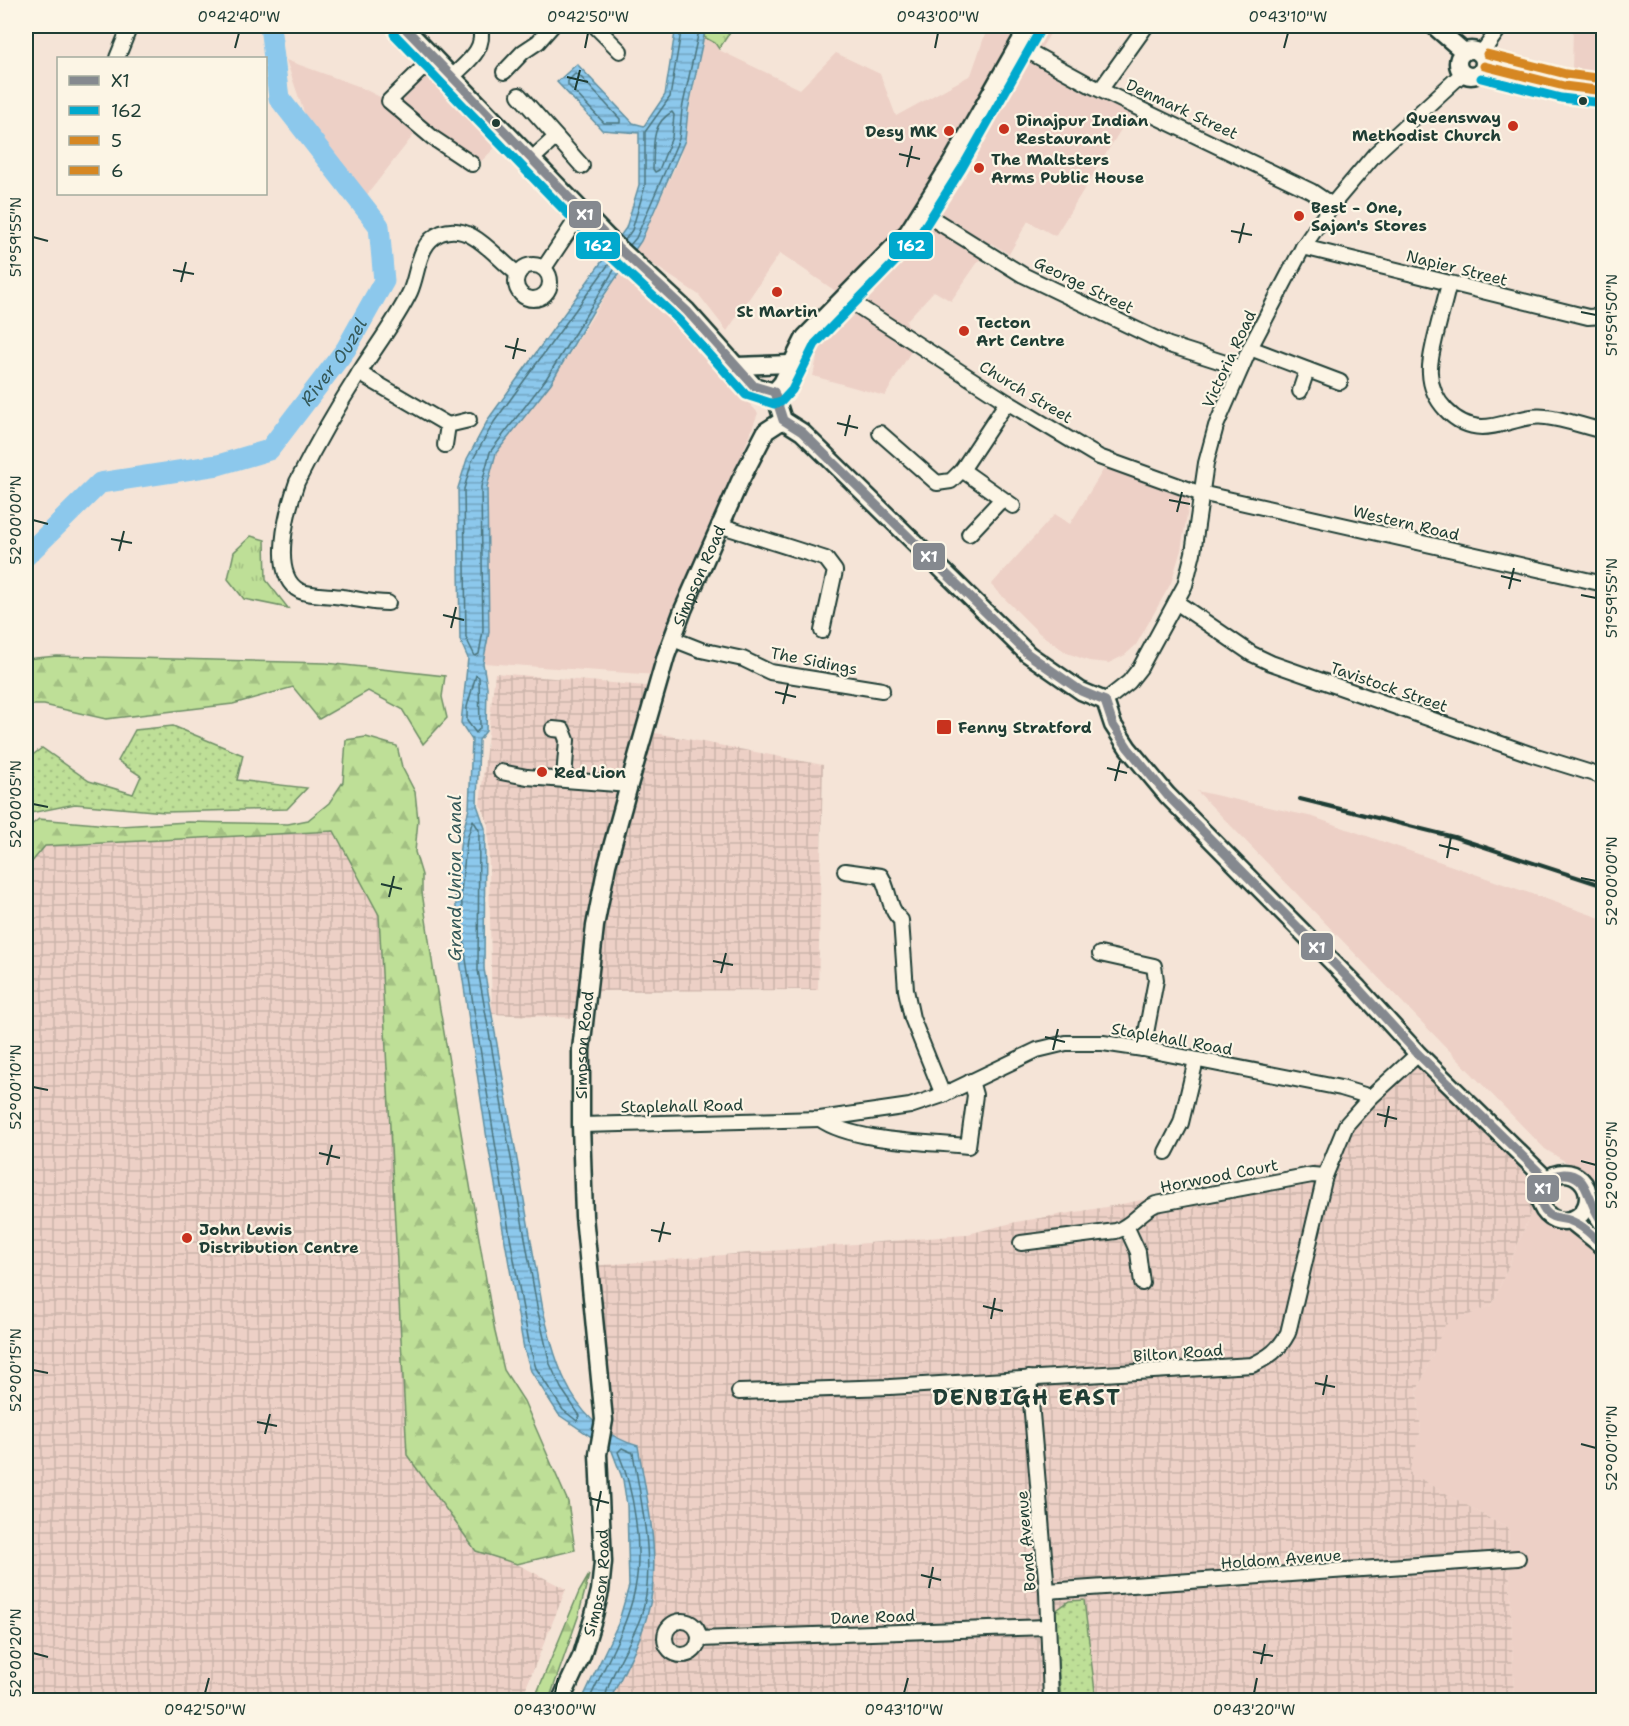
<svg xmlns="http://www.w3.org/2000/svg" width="1629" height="1726" viewBox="0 0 1629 1726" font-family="'Shantell Sans',sans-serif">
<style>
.built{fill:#edd0c6}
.industrial{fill:url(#industrial-grid)}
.grass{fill:url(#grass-dots);stroke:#6e8e66;stroke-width:1.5}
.forest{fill:url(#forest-firs);stroke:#6e8e66;stroke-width:1.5}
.park{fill:url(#park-tufts);stroke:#6e8e66;stroke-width:1.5}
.water{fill:url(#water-rules);stroke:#6090a2;stroke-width:1.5}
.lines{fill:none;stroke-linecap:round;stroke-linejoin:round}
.shore{stroke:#4b757e;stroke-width:1.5}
.river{stroke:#8cc8ec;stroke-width:21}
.minor-casing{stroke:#1f3d34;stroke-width:18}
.tertiary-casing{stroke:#1f3d34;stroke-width:21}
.minor{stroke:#fcf5e5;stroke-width:14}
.tertiary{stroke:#fcf5e5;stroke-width:16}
.rail{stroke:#1f3d34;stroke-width:4}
.bus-1-casing{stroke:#fcf5e5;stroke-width:14}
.bus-2-casing{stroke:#fcf5e5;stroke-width:14}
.bus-3-casing{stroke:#fcf5e5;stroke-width:14}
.bus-4-casing{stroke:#fcf5e5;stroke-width:14}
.bus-1{stroke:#85898f;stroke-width:9}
.bus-2{stroke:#00a9ce;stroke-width:9}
.bus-3{stroke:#d68722;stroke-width:9}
.bus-4{stroke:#d68722;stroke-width:9}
.ticks{fill:none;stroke:#1f3d34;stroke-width:2}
.bus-dot{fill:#1f3d34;stroke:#fcf5e5;stroke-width:2}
.poi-dot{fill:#c8321e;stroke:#fcf5e5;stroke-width:2}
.labels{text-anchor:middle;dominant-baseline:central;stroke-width:4.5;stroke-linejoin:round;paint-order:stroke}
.street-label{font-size:16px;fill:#1f3d34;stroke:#fcf5e5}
.poi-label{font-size:16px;font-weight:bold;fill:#1f3d34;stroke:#fcf5e5;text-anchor:start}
.water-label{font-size:18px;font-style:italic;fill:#355959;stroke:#fcf5e5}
.district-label{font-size:22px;font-weight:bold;letter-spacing:1.5px;fill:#1f3d34;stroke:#fcf5e5}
.line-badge{stroke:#fcf5e5;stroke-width:2}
.badge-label{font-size:16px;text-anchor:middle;font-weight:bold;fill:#fff}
.neatline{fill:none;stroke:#1f3d34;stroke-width:2}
.ticks-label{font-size:15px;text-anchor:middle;fill:#1f3d34}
</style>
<defs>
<pattern id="industrial-grid" width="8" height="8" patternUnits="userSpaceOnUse" patternTransform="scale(1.5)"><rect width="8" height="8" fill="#edd0c6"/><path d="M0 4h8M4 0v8" fill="none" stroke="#cbb4ab"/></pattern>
<pattern id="grass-dots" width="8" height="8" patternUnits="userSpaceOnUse" patternTransform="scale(1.5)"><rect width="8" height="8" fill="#bedf97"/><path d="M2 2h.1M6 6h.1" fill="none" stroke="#a3c083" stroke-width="1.8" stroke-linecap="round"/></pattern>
<pattern id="forest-firs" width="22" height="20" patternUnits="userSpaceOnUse" patternTransform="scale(1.5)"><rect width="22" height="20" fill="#bedf97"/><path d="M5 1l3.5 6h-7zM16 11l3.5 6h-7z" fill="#a3c083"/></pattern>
<pattern id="park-tufts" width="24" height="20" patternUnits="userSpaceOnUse" patternTransform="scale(1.5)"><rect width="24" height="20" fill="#bedf97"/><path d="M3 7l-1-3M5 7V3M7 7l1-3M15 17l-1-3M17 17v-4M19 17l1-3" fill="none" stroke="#a3c083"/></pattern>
<pattern id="water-rules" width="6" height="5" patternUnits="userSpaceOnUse" patternTransform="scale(1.5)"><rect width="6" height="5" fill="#8cc8ec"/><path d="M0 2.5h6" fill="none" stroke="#72a4c0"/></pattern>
</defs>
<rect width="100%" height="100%" fill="#f5e4d7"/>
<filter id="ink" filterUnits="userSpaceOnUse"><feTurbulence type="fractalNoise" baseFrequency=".0167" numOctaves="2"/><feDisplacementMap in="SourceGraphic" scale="12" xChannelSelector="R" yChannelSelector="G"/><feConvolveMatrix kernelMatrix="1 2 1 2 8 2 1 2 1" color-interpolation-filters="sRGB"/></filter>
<g filter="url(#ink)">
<g class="built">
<polygon points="988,26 1055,26 1040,50 1096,91 1133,110 1055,236 1028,221 1009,254 991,243 951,301 934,291 906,321 914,346 885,396 813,376 821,339 850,301 780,253 727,331 699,295 633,251 641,241 680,156 704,37 715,43 719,50 800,89 836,53 880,74 896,116 971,75"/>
<polygon points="1573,26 1603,26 1603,77 1572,72"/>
<polygon points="286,60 358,86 384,99 422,67 499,144 470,172 416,132 366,196 311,133"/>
<polygon points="624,266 758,413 657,675 483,663 489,632 487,487 496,453 551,383"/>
<polygon points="1105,467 1190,497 1181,550 1171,583 1136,645 1125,655 1109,663 1089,661 1067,653 1039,633 991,585 1055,514 1070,524"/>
<polygon points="1197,791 1313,817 1603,919 1603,1218 1584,1173 1545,1149"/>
<polygon points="1540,1191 1603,1261 1603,1700 1514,1700 1508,1529 1408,1472 1421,1430 1417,1391 1445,1324 1492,1305"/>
</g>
<g class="industrial">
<polygon points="495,673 646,686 645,731 823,765 818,990 600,991 577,1018 492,1014 488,823 480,804"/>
<polygon points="334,830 379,915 407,1455 476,1551 517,1564 566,1589 521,1700 26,1700 26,869 45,846"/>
<polygon points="1418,1054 1540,1191 1492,1305 1445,1325 1417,1391 1421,1430 1409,1472 1508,1529 1514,1700 610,1700 647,1617 653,1570 621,1441 607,1432 591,1266 964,1235 1016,1222 1112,1206 1319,1164"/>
</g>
<g class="grass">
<polygon points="173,726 243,755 237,780 307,788 287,809 165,812 75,804 31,813 26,802 26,760 42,748 89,781 133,794 141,776 118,761 135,730"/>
<polygon points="1084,1600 1096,1700 1061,1700 1054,1612 1069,1601"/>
</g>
<g class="forest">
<polygon points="57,656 326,663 445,676 442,697 447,718 423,744 402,709 368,691 319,719 293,687 233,704 106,719 44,705 26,705 26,659"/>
<polygon points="366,737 397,746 402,767 415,792 418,820 415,852 422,875 422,892 434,974 495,1332 504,1370 524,1401 568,1502 575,1550 517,1564 476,1551 407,1455 379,915 334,831 45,846 26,869 26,829 39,819 120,826 188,822 288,824 308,820 329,803 343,782 346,740"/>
<polygon points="589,1575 578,1617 549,1700 534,1700 579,1592"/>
</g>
<g class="park">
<polygon points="706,26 734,26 719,49 715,43 704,37"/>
<polygon points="251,536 265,540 266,580 288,608 244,599 228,579 234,552"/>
</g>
<path class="water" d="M676,26H706L688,110L685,140L641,241L592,313L551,383L496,453L487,487L489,632L483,663L487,687L486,731L479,740L477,805L485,828L484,969L543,1310C557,1369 573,1427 638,1446C647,1500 663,1562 647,1616C639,1645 623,1673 610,1700H582L618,1624L629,1586L627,1505L623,1480L612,1451L559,1415L531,1371L524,1349L487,1139L459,954L455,891L461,839L469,809L472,740L461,723L468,658L460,640L458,488L467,459L489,418L626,228L639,185V133L602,130L557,82L577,64L633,123L644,126L665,95Z"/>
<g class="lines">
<g class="shore">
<polygon points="575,74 579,75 620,119 620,123 604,123 568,85 568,81"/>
<path d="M672,112L674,115L672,137L659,170L655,172L653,169C654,148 650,124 672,112Z"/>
<polyline points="625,240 632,230 645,186 645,132 670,97 682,26"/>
<polyline points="630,245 636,238 679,139 682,109 700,26"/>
<polyline points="614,257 494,422 472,461 464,489 466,638 475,656 479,654 483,631 481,487 490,452 546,379 619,262"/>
<polygon points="476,675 479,677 480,728 476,733 467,721 467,707"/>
<polygon points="473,820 479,830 478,970 538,1312 550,1364 561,1388 580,1416 577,1421 563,1410 536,1368 530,1348 510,1237 465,953 461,891 467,839"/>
<path d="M589,1700C605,1665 627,1628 635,1589C643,1548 634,1489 618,1452L622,1448L633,1453C641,1501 657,1569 641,1616C633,1640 607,1679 605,1700"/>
</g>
<path class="river" id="s1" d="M26,556L100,483L218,465L269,450L346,349L384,281L379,226L279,98L270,26"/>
<defs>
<g id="minor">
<polyline points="595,26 620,51"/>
<polyline points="1017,45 1090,85 1311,191 1332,205"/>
<polyline points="1481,54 1501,26"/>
<polyline points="434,57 389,101 433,138 472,164"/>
<polyline points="117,58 130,26"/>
<polyline points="504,72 523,52 538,42 552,26"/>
<path d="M452,77C468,61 486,50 480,26"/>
<polyline points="1101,89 1146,26"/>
<polyline points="519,95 582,166"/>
<polyline points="532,159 556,137"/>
<polyline points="922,212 1023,275 1169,345 1241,368"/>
<polyline points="1303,247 1588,317 1604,316"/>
<circle cx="533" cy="282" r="17"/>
<polyline points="544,268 582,211"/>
<path d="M1449,283C1445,303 1428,356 1430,373C1431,400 1454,426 1482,427C1504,427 1523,414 1546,417C1565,419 1585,427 1604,431"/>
<polyline points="844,297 1007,402 1099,457 1196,492 1604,584"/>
<polyline points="1250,348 1340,382"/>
<polyline points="359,373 448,425"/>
<polyline points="1300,391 1307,370"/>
<polyline points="880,433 937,483 951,481 962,470 1013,506"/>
<polyline points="445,445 448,425 469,420"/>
<polyline points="962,470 1007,402"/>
<polyline points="719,525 826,559 835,571 822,631"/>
<polyline points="969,534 1001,500"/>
<polyline points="1176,602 1252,654 1271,663 1530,754 1604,777"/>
<path d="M388,603C372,603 358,599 342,597C330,595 311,596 300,591C269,576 288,508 297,482C316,444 338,406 361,370C377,345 397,319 410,292C419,272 417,243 441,233C472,221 496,259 518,274"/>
<polyline points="673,639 701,650 743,659 770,672 882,690"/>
<polyline points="1105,701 1129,682 1140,668 1185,585 1193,553 1206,463 1216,426 1250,348 1303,247 1332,205 1375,154 1463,73"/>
<polyline points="553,729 563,730 567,740 564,778"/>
<polyline points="501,772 527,777 629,785"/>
<path d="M845,871L881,876C890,891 888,909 901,920L906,990L912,1018L943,1095"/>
<polyline points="1100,954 1154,966 1156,980 1143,1049"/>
<path d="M820,1119C852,1142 928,1142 968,1146L975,1095L971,1081"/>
<polyline points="581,1125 820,1119 910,1106 943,1095 1037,1050 1066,1043 1103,1043 1143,1049 1341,1088 1371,1097"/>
<polyline points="1166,1152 1181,1123 1196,1060"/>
<polyline points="1127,1228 1138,1252 1142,1283"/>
<path d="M1021,1243L1116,1231C1132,1226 1140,1211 1156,1204L1312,1175L1325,1176"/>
<polyline points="1029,1378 1047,1591 1051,1700"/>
<path d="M739,1392L890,1387L1252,1365C1269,1357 1279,1350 1288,1333L1325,1176L1346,1125L1371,1097L1418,1054"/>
<polyline points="1047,1591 1518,1558"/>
<circle cx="682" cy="1638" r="17"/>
<polyline points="699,1639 1048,1627"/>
</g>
<g id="tertiary">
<polyline points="403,26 608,238 687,311 754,386 774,392"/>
<polyline points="1434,26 1464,52"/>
<circle cx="1471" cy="63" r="13"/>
<polyline points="1484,66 1564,86 1604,91"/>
<polyline points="737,366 790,364"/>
<polyline points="774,392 783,420 802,432 1028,654 1081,691 1105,701 1113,725 1128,748 1167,795 1358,988 1418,1054 1547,1180"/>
<polyline points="774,392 782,383 805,337 908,232 952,162 1029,26"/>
<circle cx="1564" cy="1197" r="24"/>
<polyline points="1588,1201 1604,1225"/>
<polyline points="1570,1220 1604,1247"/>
<path id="s2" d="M561,1700L582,1655L593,1619L600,1591L603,1562L598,1454L604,1420L584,1216L581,1125V1050L595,926L607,865L629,785L666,656L683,610L740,481L766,431L783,420"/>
</g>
</defs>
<use href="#minor" class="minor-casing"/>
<use href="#tertiary" class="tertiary-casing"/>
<use href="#minor" class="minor"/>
<use href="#tertiary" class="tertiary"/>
<polyline class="rail" points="1300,799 1454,837 1604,886"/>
<defs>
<g id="bus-1">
<polyline points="403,26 608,238 687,311 754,386 774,392"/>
<polyline points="774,392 783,420 802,432 1028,654 1081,691 1105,701"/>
<polyline points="1105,701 1113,725 1128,748 1167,795 1358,988 1418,1054 1547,1180"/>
<path d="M1604,1224C1592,1211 1588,1186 1580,1180C1560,1162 1529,1188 1545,1211C1552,1220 1562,1217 1571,1221C1584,1226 1594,1237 1604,1247"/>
</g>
<g id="bus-2">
<polyline points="394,34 599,246 678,319 746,395 774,404 781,402 792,390 815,344 917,239 962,168 1039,32"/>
<polyline points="1481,78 1561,98 1603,103"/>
</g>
<polyline id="bus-3" points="1484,66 1564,86 1604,91"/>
<polyline id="bus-4" points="1487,54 1566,74 1604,79"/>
</defs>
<use href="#bus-1" class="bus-1-casing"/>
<use href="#bus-2" class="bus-2-casing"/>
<use href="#bus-3" class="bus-3-casing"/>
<use href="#bus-4" class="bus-4-casing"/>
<use href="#bus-1" class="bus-1"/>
<use href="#bus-2" class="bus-2"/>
<use href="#bus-3" class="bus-3"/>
<use href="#bus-4" class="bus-4"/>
</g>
</g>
<path class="ticks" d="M235,48L239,33M585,48L588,33M935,48L938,33M1284,48L1288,33M567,77L588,82M575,90L580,70M899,154L920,159M907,167L912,146M1231,231L1252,235M33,237L48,241M1239,243L1244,223M173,270L194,274M181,282L186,262M1581,312L1596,315M505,346L526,351M513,359L518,338M837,423L858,428M845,436L850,415M1169,500L1190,504M1177,512L1182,492M33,520L48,524M111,539L132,543M119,551L124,531M1501,576L1521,581M1509,589L1514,568M1581,595L1596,598M443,615L464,620M451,628L456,607M775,692L796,697M783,704L788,684M1107,768L1127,773M1115,781L1120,761M33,804L48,807M1439,845L1459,850M1447,858L1451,837M1581,878L1596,881M381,884L402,889M389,897L394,876M713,961L733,965M721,973L726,953M1045,1037L1065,1042M1053,1050L1058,1029M33,1087L48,1090M1377,1114L1397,1119M1385,1127L1389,1106M319,1153L340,1158M1581,1161L1596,1165M327,1165L332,1145M651,1230L671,1234M659,1242L664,1222M983,1306L1003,1311M991,1319L995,1298M33,1370L48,1373M1315,1383L1335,1387M1323,1395L1327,1375M257,1422L277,1426M265,1434L270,1414M1581,1444L1596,1448M589,1498L609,1503M597,1511L601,1491M921,1575L941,1580M929,1588L933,1567M1253,1652L1273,1656M33,1653L48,1657M1261,1664L1265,1644M205,1693L209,1678M555,1693L558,1678M904,1693L908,1678M1254,1693L1257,1678"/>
<g class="bus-dot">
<circle cx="1583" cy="101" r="5"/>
<circle cx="496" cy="123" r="5"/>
</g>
<g class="poi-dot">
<circle cx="1513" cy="126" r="6"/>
<circle cx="1004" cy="129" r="6"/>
<circle cx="949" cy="131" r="6"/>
<circle cx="979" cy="168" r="6"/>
<circle cx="1299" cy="216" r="6"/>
<circle cx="777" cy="292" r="6"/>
<circle cx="964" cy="331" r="6"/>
<rect x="936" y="719" width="16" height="16" rx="3"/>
<circle cx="542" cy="772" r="6"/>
<circle cx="187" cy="1238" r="6"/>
</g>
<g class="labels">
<g class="street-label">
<text transform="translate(1182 109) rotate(25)">Denmark Street</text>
<text transform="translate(1457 268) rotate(14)">Napier Street</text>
<text transform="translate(1084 285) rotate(26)">George Street</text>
<text transform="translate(1229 359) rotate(-65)">Victoria Road</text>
<text transform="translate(1026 392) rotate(31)">Church Street</text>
<text transform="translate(1406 523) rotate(13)">Western Road</text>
<text stroke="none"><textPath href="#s2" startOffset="1150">Simpson Road</textPath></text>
<text transform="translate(814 661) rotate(11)">The Sidings</text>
<text transform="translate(1389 687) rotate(19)">Tavistock Street</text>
<text transform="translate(1172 1039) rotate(10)">Staplehall Road</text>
<text stroke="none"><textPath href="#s2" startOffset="664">Simpson Road</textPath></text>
<text transform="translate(682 1106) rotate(-1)">Staplehall Road</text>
<text transform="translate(1219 1176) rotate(-11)">Horwood Court</text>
<text transform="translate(1178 1353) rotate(-4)">Bilton Road</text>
<text transform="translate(1026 1541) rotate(-95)">Bond Avenue</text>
<text transform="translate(1281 1559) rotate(-4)">Holdom Avenue</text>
<text stroke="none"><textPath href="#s2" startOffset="124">Simpson Road</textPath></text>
<text transform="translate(873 1617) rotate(-2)">Dane Road</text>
</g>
<g class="poi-label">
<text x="1501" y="117" text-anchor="end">Queensway<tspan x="1501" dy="18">Methodist Church</tspan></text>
<text x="1016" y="120">Dinajpur Indian<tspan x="1016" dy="18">Restaurant</tspan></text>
<text x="937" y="131" text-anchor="end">Desy MK</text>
<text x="991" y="159">The Maltsters<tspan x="991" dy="18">Arms Public House</tspan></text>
<text x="1311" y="207">Best - One,<tspan x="1311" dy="18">Sajan's Stores</tspan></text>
<text x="777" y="311" text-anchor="middle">St Martin</text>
<text x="976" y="322">Tecton<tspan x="976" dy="18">Art Centre</tspan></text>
<text x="958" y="727">Fenny Stratford</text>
<text x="554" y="772">Red Lion</text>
<text x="199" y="1229">John Lewis<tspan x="199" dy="18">Distribution Centre</tspan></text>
</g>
<g class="water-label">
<text stroke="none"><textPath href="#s1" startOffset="386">River Ouzel</textPath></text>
<text transform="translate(455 878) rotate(-90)">Grand Union Canal</text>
</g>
<g class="district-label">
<text x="1027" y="1397">DENBIGH EAST</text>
</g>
</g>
<g class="line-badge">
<rect x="568" y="200" width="34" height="29" rx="6" fill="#85898f"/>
<rect x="888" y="231" width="46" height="29" rx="6" fill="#00a9ce"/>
<rect x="575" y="231" width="46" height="29" rx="6" fill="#00a9ce"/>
<rect x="912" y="542" width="34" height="29" rx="6" fill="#85898f"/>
<rect x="1300" y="932" width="34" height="29" rx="6" fill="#85898f"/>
<rect x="1526" y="1174" width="34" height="29" rx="6" fill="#85898f"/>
</g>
<g class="badge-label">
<text x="585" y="220">X1</text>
<text x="911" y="251">162</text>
<text x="598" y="251">162</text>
<text x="929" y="562">X1</text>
<text x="1317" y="953">X1</text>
<text x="1543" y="1194">X1</text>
</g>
<rect width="1629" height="1726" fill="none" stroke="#fcf5e5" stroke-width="66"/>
<rect x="57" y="57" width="210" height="138" fill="#fcf5e5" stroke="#a4ab9e" stroke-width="1.5"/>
<rect x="69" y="76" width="30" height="9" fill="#85898f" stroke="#a4ab9e" stroke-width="1.5"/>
<text x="111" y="87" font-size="18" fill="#1f3d34">X1</text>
<rect x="69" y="106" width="30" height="9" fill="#00a9ce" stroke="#a4ab9e" stroke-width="1.5"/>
<text x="111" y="117" font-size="18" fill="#1f3d34">162</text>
<rect x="69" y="136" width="30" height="9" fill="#d68722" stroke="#a4ab9e" stroke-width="1.5"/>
<text x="111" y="147" font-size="18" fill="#1f3d34">5</text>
<rect x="69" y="166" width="30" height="9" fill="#d68722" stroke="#a4ab9e" stroke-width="1.5"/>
<text x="111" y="177" font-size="18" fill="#1f3d34">6</text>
<rect x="33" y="33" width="1563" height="1660" class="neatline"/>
<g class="ticks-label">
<text x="239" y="22">0°42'40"W</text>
<text x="588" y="22">0°42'50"W</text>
<text x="938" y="22">0°43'00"W</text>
<text x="1288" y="22">0°43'10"W</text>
<text transform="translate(16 237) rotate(-90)" y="5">51°59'55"N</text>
<text transform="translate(1612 315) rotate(-90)" y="5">51°59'50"N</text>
<text transform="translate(16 520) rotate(-90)" y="5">52°00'00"N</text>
<text transform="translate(1612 598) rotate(-90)" y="5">51°59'55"N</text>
<text transform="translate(16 804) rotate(-90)" y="5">52°00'05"N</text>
<text transform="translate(1612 881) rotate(-90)" y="5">52°00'00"N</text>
<text transform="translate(16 1087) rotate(-90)" y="5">52°00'10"N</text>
<text transform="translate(1612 1165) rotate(-90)" y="5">52°00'05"N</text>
<text transform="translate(16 1370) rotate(-90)" y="5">52°00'15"N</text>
<text transform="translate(1612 1448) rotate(-90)" y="5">52°00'10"N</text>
<text transform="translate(16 1653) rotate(-90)" y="5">52°00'20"N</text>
<text x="205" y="1715">0°42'50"W</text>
<text x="555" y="1715">0°43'00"W</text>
<text x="904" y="1715">0°43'10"W</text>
<text x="1254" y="1715">0°43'20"W</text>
</g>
</svg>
